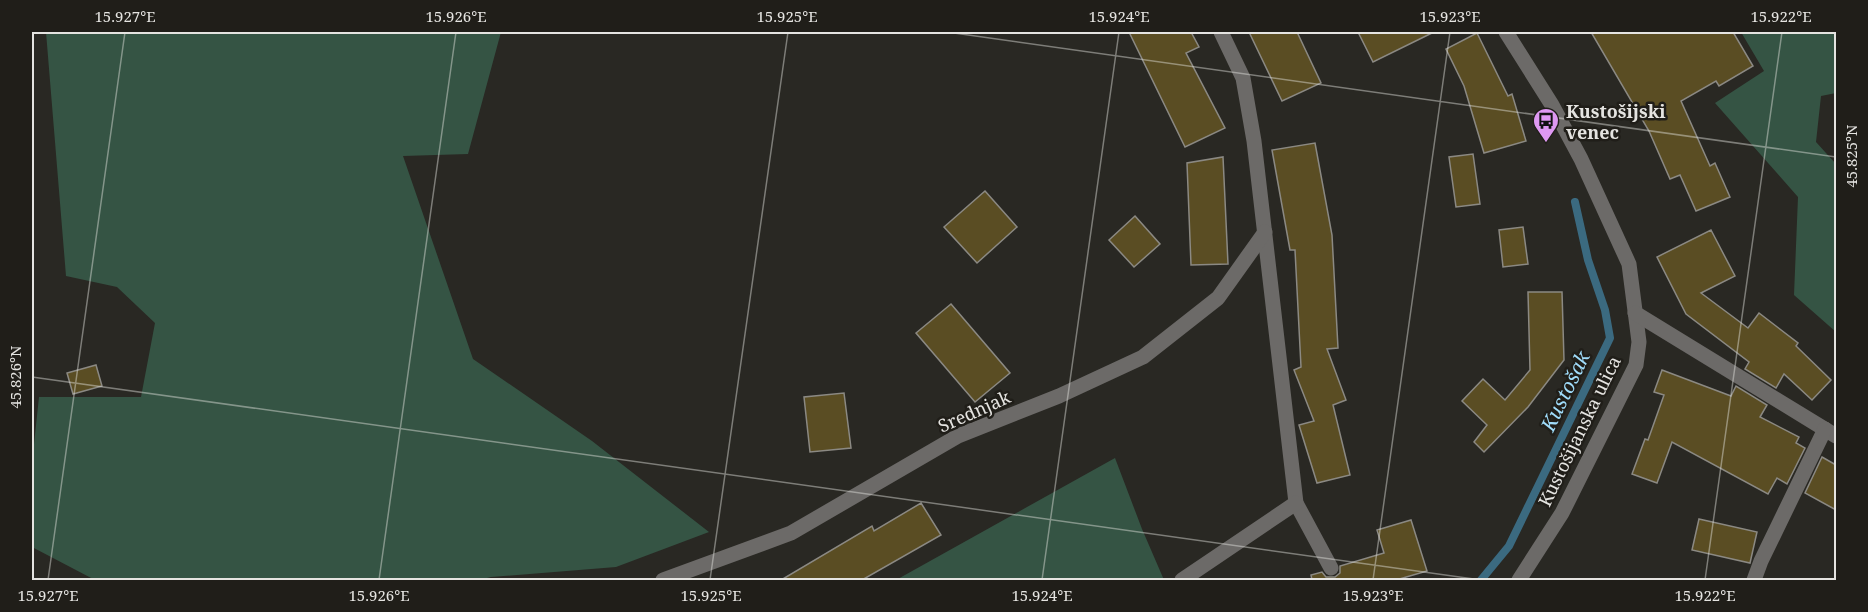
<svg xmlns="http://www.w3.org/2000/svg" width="1868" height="612" viewBox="0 0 1868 612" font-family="'Noto Serif',serif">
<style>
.green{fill:#355444}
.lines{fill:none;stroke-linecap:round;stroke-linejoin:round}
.stream{stroke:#3b6a80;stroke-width:8}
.building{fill:#5a4d23;stroke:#8b8983;stroke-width:1.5}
.minor{stroke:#6c6a68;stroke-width:15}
.ticks{fill:none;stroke:#e5e4e1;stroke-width:1.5;stroke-opacity:0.45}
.labels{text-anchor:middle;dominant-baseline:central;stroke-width:5;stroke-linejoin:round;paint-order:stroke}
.poi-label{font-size:18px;font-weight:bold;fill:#e5e4e1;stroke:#201e19;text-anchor:start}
.street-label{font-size:18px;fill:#e5e4e1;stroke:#201e19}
.water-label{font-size:20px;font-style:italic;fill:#a0dcfa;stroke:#201e19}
.neatline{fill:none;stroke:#e5e4e1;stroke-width:2}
.ticks-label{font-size:15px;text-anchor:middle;fill:#e5e4e1}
</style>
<rect width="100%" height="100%" fill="#292823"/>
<g class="green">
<polygon points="46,32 501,32 468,154 403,156 473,359 592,441 709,532 616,567 491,577 479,580 95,580 32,547 32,463 39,397 141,397 155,323 117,287 66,276"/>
<polygon points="1741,32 1836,32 1836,93 1821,96 1816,142 1836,164 1836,332 1794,295 1798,197 1715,103 1764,71"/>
<polygon points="1115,458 1142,529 1164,580 896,580"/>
</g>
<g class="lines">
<polyline class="stream" points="1481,580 1509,546 1610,338 1605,310 1588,260 1575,202"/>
</g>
<g class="building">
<polygon points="1129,32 1191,32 1199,47 1186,53 1225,128 1185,147"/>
<polygon points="1249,32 1297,32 1321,83 1282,101"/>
<polygon points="1358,32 1434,32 1373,62"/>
<polygon points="1591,32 1733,32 1753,66 1719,86 1716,81 1681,101 1710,166 1715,163 1730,197 1696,211 1680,175 1670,179 1649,131"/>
<polygon points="1477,33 1508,96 1512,94 1526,141 1484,153 1464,86 1446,49"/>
<polygon points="1315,143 1332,235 1338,348 1327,349 1346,400 1333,405 1350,475 1317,483 1299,425 1314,421 1294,370 1301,367 1295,250 1290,250 1272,150"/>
<polygon points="1473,154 1480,204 1456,207 1449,157"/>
<polygon points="1223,157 1228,264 1191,265 1187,163"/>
<polygon points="985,191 1017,227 977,263 944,227"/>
<polygon points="1135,216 1160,244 1134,267 1109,240"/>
<polygon points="1523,227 1528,264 1503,267 1499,230"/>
<polygon points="1711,230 1735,276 1701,293 1748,328 1759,313 1798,343 1796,346 1831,380 1812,400 1784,374 1776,388 1745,369 1749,362 1686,314 1657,257"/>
<polygon points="1528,292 1562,292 1564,360 1528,407 1484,452 1474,442 1487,425 1462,401 1483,379 1505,400 1530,370"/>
<polygon points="951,304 1010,373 975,402 916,333"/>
<polygon points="96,365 102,386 73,394 67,373"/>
<polygon points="1662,370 1731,396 1736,386 1767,405 1760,417 1799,437 1796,443 1805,448 1787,484 1777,478 1768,494 1672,442 1657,483 1632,474 1645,439 1648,440 1664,395 1654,392"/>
<polygon points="844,393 851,448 810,452 804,397"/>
<polygon points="1822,457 1836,465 1836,510 1805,493"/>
<polygon points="921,503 941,535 862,580 781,580 872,526 874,531"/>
<polygon points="1699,519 1757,532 1750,563 1692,550"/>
<polygon points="1411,520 1427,571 1396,580 1312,580 1311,575 1322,572 1326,577 1335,577 1340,573 1340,566 1384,553 1377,530"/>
</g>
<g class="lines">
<g class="minor">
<polyline points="1221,32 1243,78 1254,141 1296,503 1331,568"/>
<polyline points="1506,32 1552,105 1581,159 1629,264 1639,342 1636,365 1562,513 1519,580"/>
<polyline points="1635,313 1836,436"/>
<polyline points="663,580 791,533 958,436 1059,396 1143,357 1218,298 1265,232"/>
<polyline points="1182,580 1296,503"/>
<polyline points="1754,580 1761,561 1825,429"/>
</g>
</g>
<path class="ticks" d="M947,32L1836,157M32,377L1481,580M48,580L125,32M379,580L456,32M710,580L788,32M1042,580L1119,32M1373,580L1450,32M1705,580L1782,32"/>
<defs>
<symbol id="bus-pin" viewBox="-11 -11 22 30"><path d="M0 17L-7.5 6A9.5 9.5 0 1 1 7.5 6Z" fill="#de98f2" stroke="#201e19"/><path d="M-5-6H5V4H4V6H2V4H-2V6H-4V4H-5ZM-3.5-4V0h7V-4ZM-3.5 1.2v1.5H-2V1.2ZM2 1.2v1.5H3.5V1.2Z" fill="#111"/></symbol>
</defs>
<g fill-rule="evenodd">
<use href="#bus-pin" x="1531" y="106" width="30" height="40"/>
</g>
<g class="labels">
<g class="poi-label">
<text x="1566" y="111">Kustošijski<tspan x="1566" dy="21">venec</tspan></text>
</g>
<g class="street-label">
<text transform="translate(974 411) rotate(-24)">Srednjak</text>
<text transform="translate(1579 431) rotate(-64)">Kustošijanska ulica</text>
</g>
<g class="water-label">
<text transform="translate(1565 391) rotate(-64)">Kustošak</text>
</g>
</g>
<rect width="1868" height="612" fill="none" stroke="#201e19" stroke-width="66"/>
<rect x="33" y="33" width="1802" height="546" class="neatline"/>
<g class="ticks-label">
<text x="125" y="22">15.927°E</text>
<text x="456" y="22">15.926°E</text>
<text x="787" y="22">15.925°E</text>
<text x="1119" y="22">15.924°E</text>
<text x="1450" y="22">15.923°E</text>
<text x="1781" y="22">15.922°E</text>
<text transform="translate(1852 156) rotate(-90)" y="5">45.825°N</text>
<text transform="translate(16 377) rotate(-90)" y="5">45.826°N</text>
<text x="48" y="601">15.927°E</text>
<text x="379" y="601">15.926°E</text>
<text x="711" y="601">15.925°E</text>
<text x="1042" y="601">15.924°E</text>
<text x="1373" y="601">15.923°E</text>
<text x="1705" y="601">15.922°E</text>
</g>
</svg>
